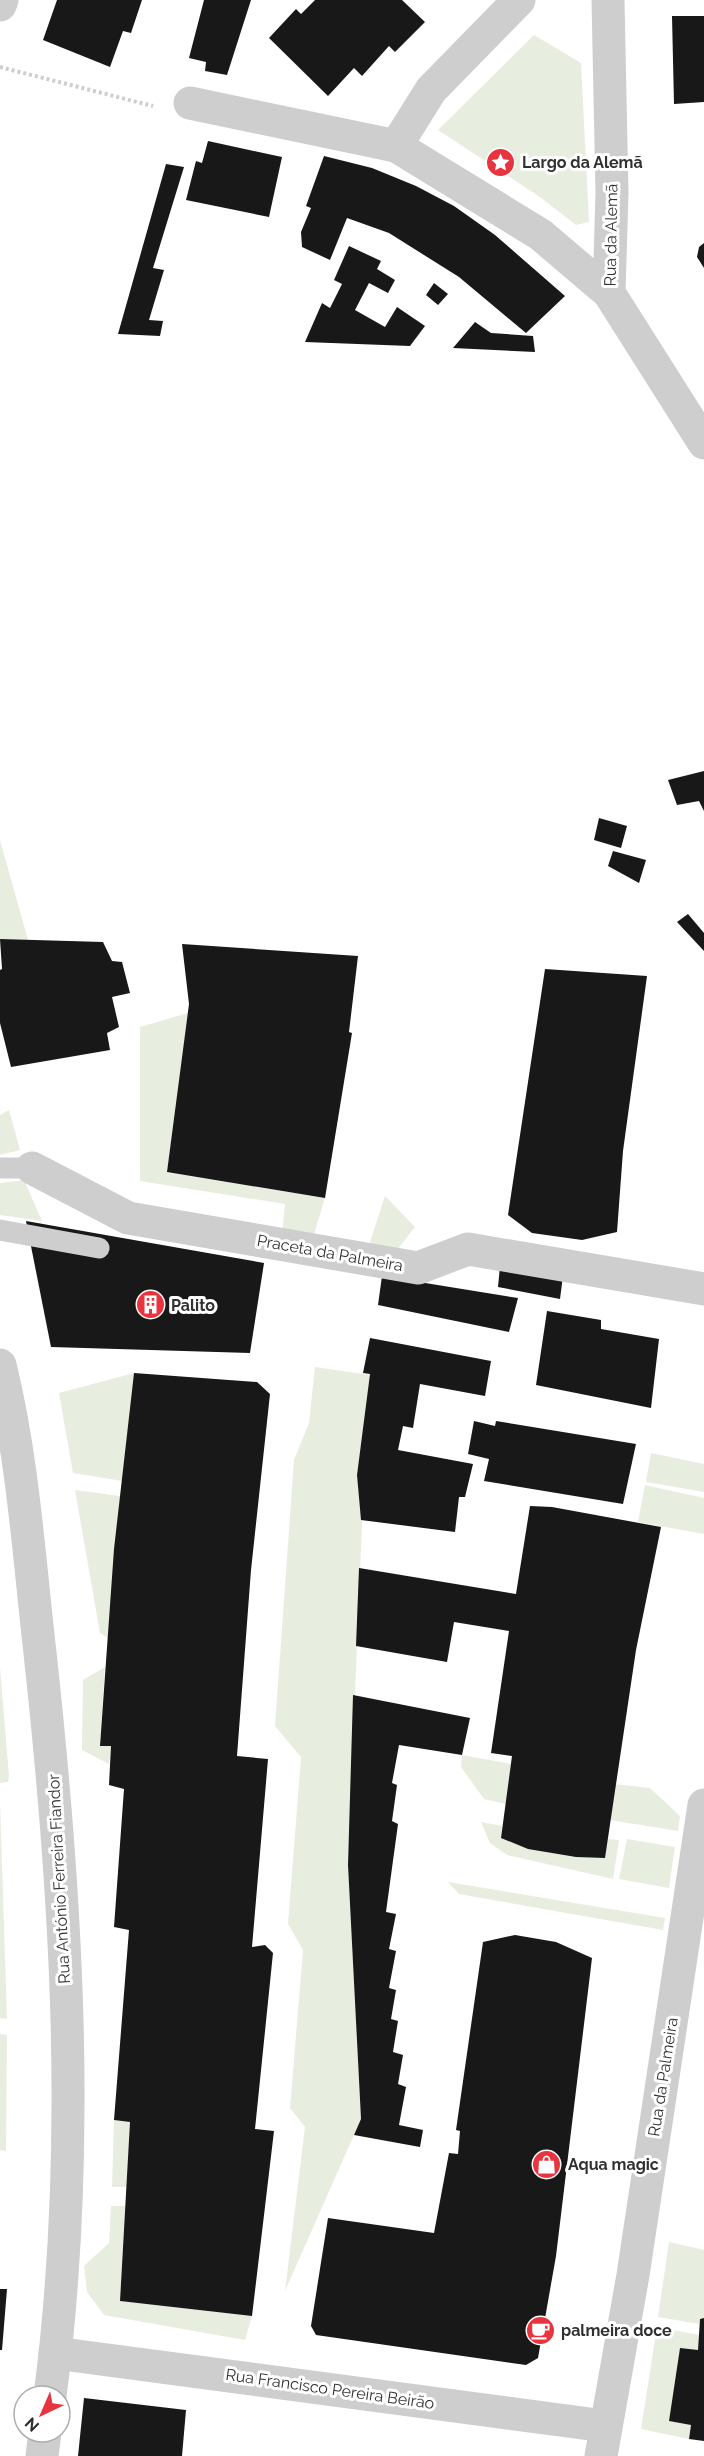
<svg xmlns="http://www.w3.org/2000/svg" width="704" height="2456" viewBox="0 0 704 2456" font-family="Raleway,sans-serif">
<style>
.green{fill:#e7eee0}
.building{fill:#181818}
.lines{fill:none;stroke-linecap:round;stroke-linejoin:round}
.path{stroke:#cecece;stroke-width:4;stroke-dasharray:3 3;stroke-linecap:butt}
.lane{stroke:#cecece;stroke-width:21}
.street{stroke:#cecece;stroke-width:33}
.labels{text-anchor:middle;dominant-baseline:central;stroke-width:6;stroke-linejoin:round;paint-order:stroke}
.poi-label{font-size:16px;font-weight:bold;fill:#313131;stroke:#fff;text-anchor:start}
.street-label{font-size:16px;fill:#313131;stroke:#fff}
</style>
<rect width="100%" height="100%" fill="#fff"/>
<g class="green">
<polygon points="534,35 581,63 589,222 576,225 540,197 438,130"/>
<polygon points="0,840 28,940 0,939"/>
<polygon points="188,1013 167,1172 325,1198 312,1241 282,1234 285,1204 140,1181 140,1027"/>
<polygon points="9,1110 20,1150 0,1155 0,1115"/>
<polygon points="24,1180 42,1221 0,1215 0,1183"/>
<polygon points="385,1196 415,1227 393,1255 370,1242"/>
<polygon points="315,1367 370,1375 357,1475 362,1523 348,1865 361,2119 285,2291 305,2127 290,2108 303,1950 288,1924 301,1757 275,1726 294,1460 309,1423"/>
<polygon points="134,1373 122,1481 73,1473 59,1393"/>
<polygon points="651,1453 704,1464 704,1492 646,1482"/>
<polygon points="645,1485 704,1498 704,1534 638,1522"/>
<polygon points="75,1490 120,1496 108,1638 100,1633"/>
<polygon points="0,1667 9,1776 8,1782 0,1783"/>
<polygon points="105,1667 100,1745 111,1746 109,1764 82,1750 83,1680"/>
<polygon points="462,1755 511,1764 506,1804 484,1799 461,1767"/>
<polygon points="615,1784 650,1788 680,1816 678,1831 610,1820"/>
<polygon points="0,1803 7,2019 0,2018"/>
<path d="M481,1822L502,1826L501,1838C535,1852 568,1857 604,1858L607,1839L619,1840L613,1879L507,1855L490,1843Z"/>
<polygon points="627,1839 675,1847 669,1888 619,1879"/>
<polygon points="448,1882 665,1918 663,1930 459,1894"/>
<polygon points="0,2034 7,2035 6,2151 0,2150"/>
<polygon points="114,2120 130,2122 127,2187 112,2187"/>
<polygon points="111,2206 125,2206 120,2301 252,2316 245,2340 104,2315 87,2292 84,2266 109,2243"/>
<polygon points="669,2242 704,2250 704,2318 700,2319 699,2324 658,2317"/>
<polygon points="657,2327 699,2335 698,2350 680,2349 669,2421 691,2425 689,2439 641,2429"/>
</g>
<g class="building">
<polygon points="57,0 142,0 131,33 123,31 110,67 43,40"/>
<polygon points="204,0 251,0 227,75 205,71 206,62 189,58"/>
<polygon points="315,0 402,0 425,22 395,52 389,46 362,76 354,68 328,96 269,38 296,9 301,14"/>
<polygon points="672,16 704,16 704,102 674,104"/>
<polygon points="208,141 282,157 269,217 186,200 196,161 202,163"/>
<polygon points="324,156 372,168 416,186 454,206 495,235 565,296 526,333 459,277 389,233 347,218 330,260 302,247 301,232 311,208 306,206"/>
<polygon points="166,164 184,167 153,268 164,270 149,320 163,321 160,336 118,334"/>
<polygon points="704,243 704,268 697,257 699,247"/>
<polygon points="349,246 381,261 377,269 395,280 388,293 369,283 355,310 385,327 397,307 425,326 410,346 305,342 322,303 330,308 342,284 334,280"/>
<polygon points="434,283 448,294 438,305 426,295"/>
<polygon points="475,322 491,333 533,336 535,352 453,348"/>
<polygon points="704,771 704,811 699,801 677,805 668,780"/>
<polygon points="599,818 627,826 621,848 594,840"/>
<polygon points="613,851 646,860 639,883 608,866"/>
<polygon points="688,914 704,933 704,951 677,922"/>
<polygon points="0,939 103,942 112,961 122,962 130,993 112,997 119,1027 107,1033 110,1050 11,1067 0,1023 0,970 2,969"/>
<polygon points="182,944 358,956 349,1032 352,1033 325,1198 167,1172 189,1004"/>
<polygon points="545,969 647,976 623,1151 617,1232 582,1240 532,1233 508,1215"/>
<polygon points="26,1221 264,1263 250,1353 51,1347"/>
<polygon points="500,1266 563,1276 560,1299 498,1287"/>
<polygon points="382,1276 518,1298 509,1332 378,1305"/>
<polygon points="547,1311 601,1320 601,1329 659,1339 651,1408 536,1385"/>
<polygon points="370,1338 491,1361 485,1396 420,1384 413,1428 403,1426 398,1450 473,1464 465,1497 459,1497 455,1532 361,1520 357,1475 370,1374 363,1373"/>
<polygon points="134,1373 257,1382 270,1394 251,1570 237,1756 268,1759 252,1947 265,1945 273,1953 255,2129 274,2131 252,2316 120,2301 130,2122 114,2120 129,1930 114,1927 124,1789 109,1785 111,1746 100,1746 114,1549"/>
<polygon points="474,1421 495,1426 496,1421 636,1444 623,1504 484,1481 489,1459 468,1454"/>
<polygon points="530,1506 552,1507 661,1527 636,1650 605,1858 576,1857 528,1849 501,1838 512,1756 491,1753 509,1631 454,1622 447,1662 356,1646 359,1568 516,1594"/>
<polygon points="353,1695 470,1718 462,1755 399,1745 392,1783 397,1785 392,1821 398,1824 386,1912 396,1914 389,1949 396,1951 389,1988 396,1990 391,2019 398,2021 393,2052 403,2055 398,2084 406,2087 399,2125 423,2130 420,2147 354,2135 361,2119 348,1865"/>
<polygon points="515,1935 556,1942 592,1958 556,2256 538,2358 526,2365 316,2335 311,2326 328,2218 434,2233 449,2153 458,2154 460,2131 456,2130 483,1942"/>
<polygon points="0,2289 7,2289 2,2350 0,2350"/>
<polygon points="704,2318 704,2441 689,2439 691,2425 669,2421 680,2348 698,2350 700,2319"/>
<polygon points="84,2398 186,2410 182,2456 78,2456"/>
</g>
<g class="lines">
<polyline class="path" points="0,67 153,106"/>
<g class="lane">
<polyline points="0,1168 32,1168"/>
<polyline points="0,1230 99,1248"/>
</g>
<g class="street">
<polyline points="608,0 612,193 609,293 704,443"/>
<polyline points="0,5 2,0"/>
<polyline points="190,103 396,146 541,235 609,293"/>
<polyline points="396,146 431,90 519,0"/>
<polyline points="32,1168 128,1218 418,1268 468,1249 704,1289"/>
<path d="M0,1365C23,1459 29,1557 40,1653C67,1899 82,2150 50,2396"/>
<polyline points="55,2353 605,2426"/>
<polyline points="42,2456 45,2432"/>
<polyline points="601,2456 633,2275 704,1805"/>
</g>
</g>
<defs>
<symbol id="sight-disc" viewBox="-11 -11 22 22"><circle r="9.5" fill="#e8343e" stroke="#fff"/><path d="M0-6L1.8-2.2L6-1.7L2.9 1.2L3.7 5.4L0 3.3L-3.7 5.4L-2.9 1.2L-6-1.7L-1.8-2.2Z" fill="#fff"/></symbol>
<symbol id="building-disc" viewBox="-11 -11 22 22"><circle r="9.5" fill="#e8343e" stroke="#fff"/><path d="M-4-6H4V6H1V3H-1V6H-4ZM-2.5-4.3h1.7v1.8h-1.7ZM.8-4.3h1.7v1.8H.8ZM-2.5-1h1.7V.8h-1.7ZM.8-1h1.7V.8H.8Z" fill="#fff"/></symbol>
<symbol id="shop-disc" viewBox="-11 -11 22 22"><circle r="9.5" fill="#e8343e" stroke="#fff"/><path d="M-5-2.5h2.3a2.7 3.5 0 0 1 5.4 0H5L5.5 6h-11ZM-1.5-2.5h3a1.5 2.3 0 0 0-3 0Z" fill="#fff"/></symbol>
<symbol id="cafe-disc" viewBox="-11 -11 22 22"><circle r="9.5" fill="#e8343e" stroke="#fff"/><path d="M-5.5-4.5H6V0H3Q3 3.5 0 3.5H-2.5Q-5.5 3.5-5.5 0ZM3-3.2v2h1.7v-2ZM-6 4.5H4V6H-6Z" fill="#fff"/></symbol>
</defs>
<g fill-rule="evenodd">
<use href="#sight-disc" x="484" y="146" width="33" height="33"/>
<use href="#building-disc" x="134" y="1288" width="33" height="33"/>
<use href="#shop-disc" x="530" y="2148" width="33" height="33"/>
<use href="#cafe-disc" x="524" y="2314" width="33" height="33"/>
</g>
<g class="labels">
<g class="poi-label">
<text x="522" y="162">Largo da Alemã</text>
<text x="171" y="1305">Palito</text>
<text x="568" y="2164">Aqua magic</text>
<text x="561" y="2330">palmeira doce</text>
</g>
<g class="street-label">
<text transform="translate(611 235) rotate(-89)">Rua da Alemã</text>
<text transform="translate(330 1253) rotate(10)">Praceta da Palmeira</text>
<text transform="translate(59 1879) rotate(-93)">Rua António Ferreira Fiandor</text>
<text transform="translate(663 2077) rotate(-81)">Rua da Palmeira</text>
<text transform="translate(330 2389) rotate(8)">Rua Francisco Pereira Beirão</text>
</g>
</g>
<g transform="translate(42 2414) rotate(224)"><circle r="28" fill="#ffffff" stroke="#adadad" stroke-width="1.5"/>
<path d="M0-4.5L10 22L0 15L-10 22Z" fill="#e8343e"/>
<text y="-9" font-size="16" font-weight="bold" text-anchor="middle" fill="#313131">N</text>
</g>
</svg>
